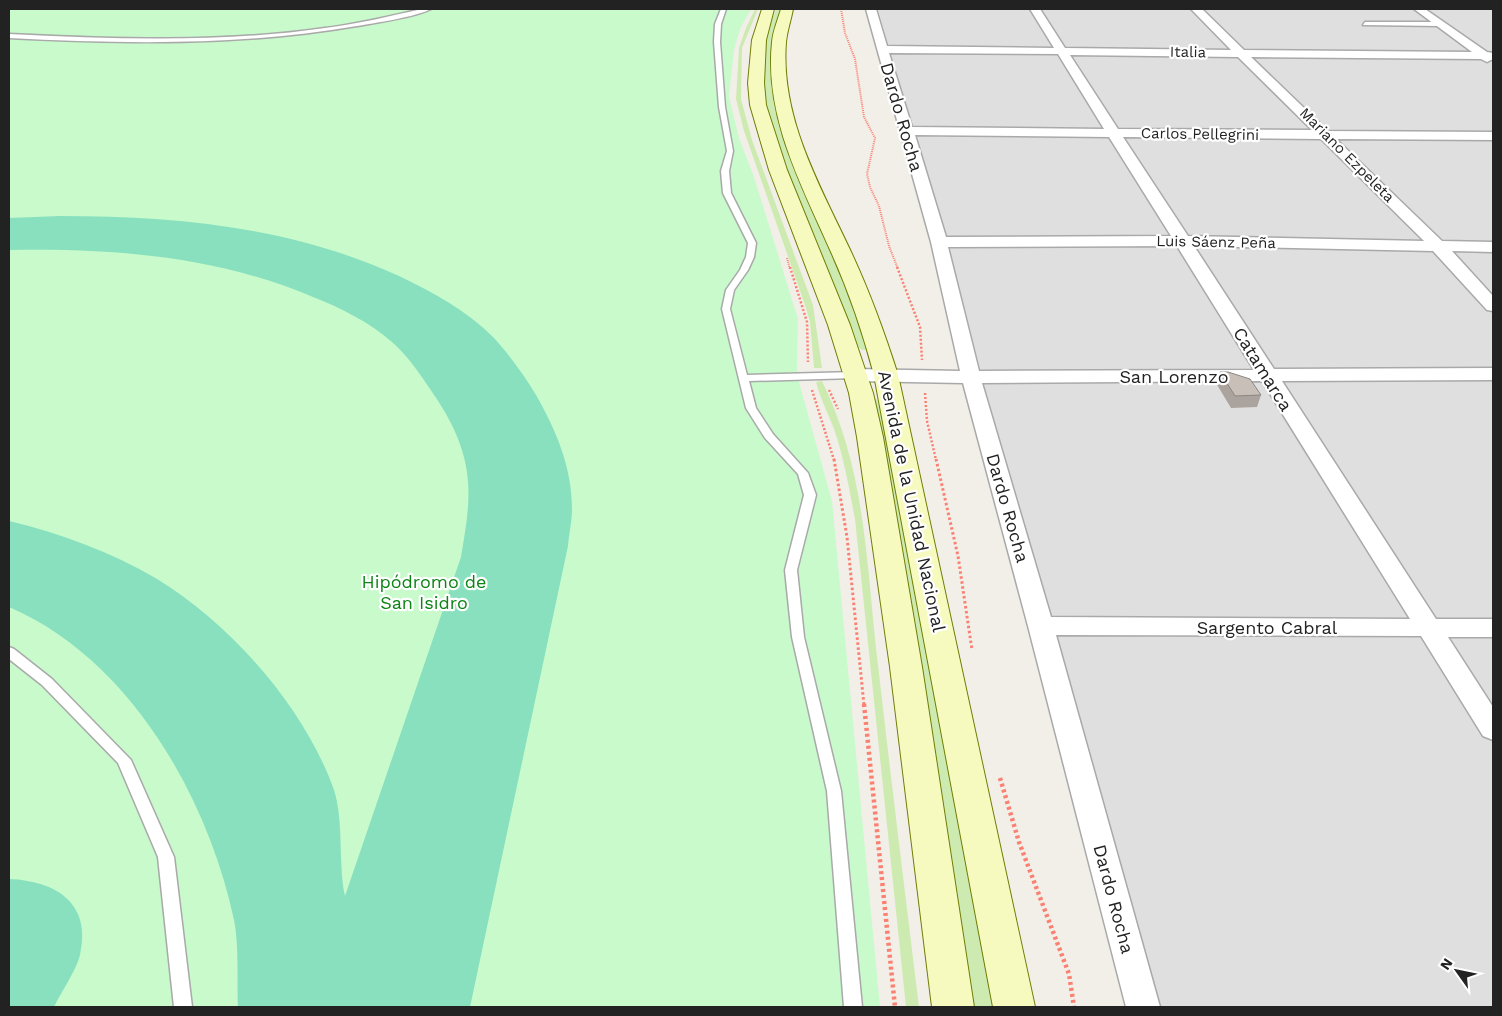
<svg xmlns="http://www.w3.org/2000/svg" width="1502" height="1016" viewBox="0 0 1502 1016" font-family="'Work Sans',sans-serif">
<style>
.residential{fill:#e0dfdf}
.grass{fill:#cdebb0}
.park{fill:#c8facc}
.pitch{fill:#88e0be}
.lines{fill:none;stroke-linecap:round;stroke-linejoin:round}
.service-casing{stroke:#a9a9a9;stroke-width:3}
.minor-casing{stroke:#a9a9a9;stroke-width:3}
.secondary-casing{stroke:#707d05;stroke-width:2}
.path-far3{stroke:#fa8072;stroke-width:2;stroke-dasharray:1 1;stroke-linecap:butt}
.path-far2{stroke:#fa8072;stroke-width:2.5;stroke-dasharray:2 2;stroke-linecap:butt}
.path-far1{stroke:#fa8072;stroke-width:3;stroke-dasharray:2.5 2.5;stroke-linecap:butt}
.path{stroke:#fa8072;stroke-width:4.5;stroke-dasharray:3 3;stroke-linecap:butt}
.service{fill:#fff;fill-rule:evenodd}
.minor{fill:#fff;fill-rule:evenodd}
.secondary{fill:#f7fabf;fill-rule:evenodd}
.wall{fill:#aba49e}
.building{fill:#c7bfb8;stroke:#8b8681}
.labels{text-anchor:middle;dominant-baseline:central;stroke-width:4.5;stroke-linejoin:round;paint-order:stroke}
.far-street-label{font-size:15px;fill:#222;stroke:#fff}
.street-label{font-size:18px;fill:#222;stroke:#fff}
.park-label{font-size:18px;fill:#0c8416;stroke:#fff}
</style>
<rect width="100%" height="100%" fill="#f2efe9"/>
<polygon class="residential" points="878,9 1493,9 1493,1007 1159,1007"/>
<g class="grass">
<polygon points="755,9 758,9 742,48 741,99 752,140 813,305 822,368 814,368 810,322 805,305 744,131 736,99 739,48 746,28"/>
<path d="M776,9H784C781,17 776,26 774,34C769,57 773,101 779,123L845,277L869,350H862L857,346C835,286 807,227 785,167C776,142 765,117 763,90C761,62 765,35 776,9Z"/>
<path d="M822,381C867,473 866,566 878,665C891,779 905,893 919,1007H906L855,519C849,488 844,458 834,429C828,413 820,398 816,382Z"/>
<polygon points="874,397 877,400 881,414 893,435 938,663 996,1007 970,1007 946,838"/>
</g>
<polygon class="park" points="9,9 751,9 740,29 734,50 729,97 739,138 754,177 798,319 797,369 799,382 832,501 880,1007 9,1007"/>
<g class="pitch">
<path d="M60,216C176,216 292,227 399,276C433,292 467,311 493,337C509,354 524,375 536,395C556,430 572,467 572,509C572,521 569,534 568,546L470,1007H238C237,981 239,944 234,920C208,797 129,658 9,607V521C59,533 112,552 157,579C231,624 305,708 334,790C344,821 338,864 345,896L461,557C465,532 470,508 468,482C466,449 451,419 432,392C420,374 408,356 392,342C369,322 341,308 313,297C217,256 112,248 9,250V218Z"/>
<path d="M9,879C55,881 92,902 80,955C76,971 61,992 54,1007H9Z"/>
</g>
<g class="lines">
<defs>
<g id="service">
<path d="M422,9H431C416,17 375,23 357,26C242,46 125,44 9,38V34C114,39 221,43 325,28C358,24 390,16 422,9Z"/>
<polygon points="721,9 726,9 721,24 720,42 725,107 733,151 729,171 731,193 756,243 754,257 748,270 734,290 730,309 747,375 855,372 860,375 855,378 749,381 756,408 773,434 808,473 816,495 797,570 804,637 841,791 862,1007 844,1007 827,791 792,637 785,570 804,495 798,474 765,438 746,408 722,309 726,290 740,270 746,257 748,243 723,193 721,171 727,151 719,107 714,42 715,24"/>
<polygon points="1365,22 1440,22 1443,24 1440,26 1363,25"/>
<polygon points="9,647 14,649 52,679 131,760 174,857 192,1007 174,1007 158,857 118,763 42,685 9,659"/>
</g>
<path id="minor" d="M866,9H876L887,46L1054,48L1030,9H1040L1065,48L1231,50L1191,9H1202L1244,50L1472,52L1414,9H1425L1487,52L1493,53V59L1487,62L1481,59L1251,57L1328,131L1493,132V140L1336,139L1442,241L1493,242V252L1452,251L1493,296V311L1487,310L1433,251L1194,246L1274,369L1493,368V380L1282,381L1436,619H1493V637H1448L1493,707V740L1483,736L1421,636L1056,635L1160,1007H1126L1028,626L963,383L855,381L848,379L845,375L848,371L855,369L960,371L931,242ZM889,53L1058,54L1104,129L912,127ZM1070,55L1238,57L1312,130L1118,129ZM915,135L1109,137L1171,236L946,237ZM1123,137L1321,139L1424,241L1188,236ZM1177,246L1254,370L979,371L948,247ZM1262,381L1410,619L1051,617L982,383Z"/>
<g id="secondary">
<polygon points="762,9 774,9 766,40 764,83 766,105 787,170 850,325 873,393 883,437 922,667 974,1007 932,1007 890,667 857,437 849,393 828,325 769,170 750,105 748,83 752,40"/>
<path d="M781,9H793C791,20 787,31 786,42C780,119 821,187 852,254C870,293 885,334 898,375L1035,1007H993L874,375C863,333 849,292 831,252C802,186 764,117 772,42C773,31 778,19 781,9Z"/>
</g>
</defs>
<use href="#service" class="service-casing"/>
<use href="#minor" class="minor-casing"/>
<use href="#secondary" class="secondary-casing"/>
<g class="path-far3">
<polyline points="841,9 845,33 855,59 864,117 875,138 867,174 870,187 879,206 889,246 898,269"/>
<polyline points="787,258 790,269"/>
</g>
<g class="path-far2">
<polyline points="790,267 807,322 808,362"/>
<polyline points="897,267 920,327 922,360"/>
<polyline points="812,390 834,460"/>
<polyline points="829,390 838,409"/>
<polyline points="925,393 927,421 936,460"/>
</g>
<g class="path-far1">
<polyline points="834,459 847,537 864,705"/>
<polyline points="936,459 958,556 972,650"/>
</g>
<g class="path">
<polyline points="864,704 895,1007"/>
<polyline points="1000,778 1019,842 1069,974 1074,1007"/>
</g>
<use href="#service" class="service"/>
<use href="#minor" class="minor"/>
<use href="#secondary" class="secondary"/>
</g>
<polygon class="wall" points="1220,372 1261,395 1257,407 1231,408 1216,383"/>
<polygon class="building" points="1220,372 1228,372 1250,379 1261,395 1235,396"/>
<g class="labels">
<g class="far-street-label">
<text transform="translate(1188 52) rotate(1)">Italia</text>
<text transform="translate(1200 134) rotate(1)">Carlos Pellegrini</text>
<text transform="translate(1347 155) rotate(45)">Mariano Ezpeleta</text>
<text transform="translate(1216 242) rotate(1)">Luis Sáenz Peña</text>
</g>
<g class="street-label">
<text transform="translate(902 117) rotate(74)">Dardo Rocha</text>
<text transform="translate(1263 369) rotate(58)">Catamarca</text>
<text x="1174" y="376">San Lorenzo</text>
<text transform="translate(912 501) rotate(78)">Avenida de la Unidad Nacional</text>
<text transform="translate(1008 508) rotate(74)">Dardo Rocha</text>
<text x="1267" y="627">Sargento Cabral</text>
<text transform="translate(1114 899) rotate(75)">Dardo Rocha</text>
</g>
<g class="park-label">
<text x="424" y="581">Hipódromo de<tspan x="424" dy="21">San Isidro</tspan></text>
</g>
</g>
<rect width="1502" height="1016" fill="none" stroke="#222222" stroke-width="20"/>
<g transform="translate(1457 971) rotate(303)" stroke="#ffffff" stroke-width="4" paint-order="stroke">
<path d="M0-4L9 19L0 12L-9 19Z" fill="#222222"/>
<text y="-8" font-size="14" font-weight="bold" text-anchor="middle" fill="#222222">N</text>
</g>
</svg>
